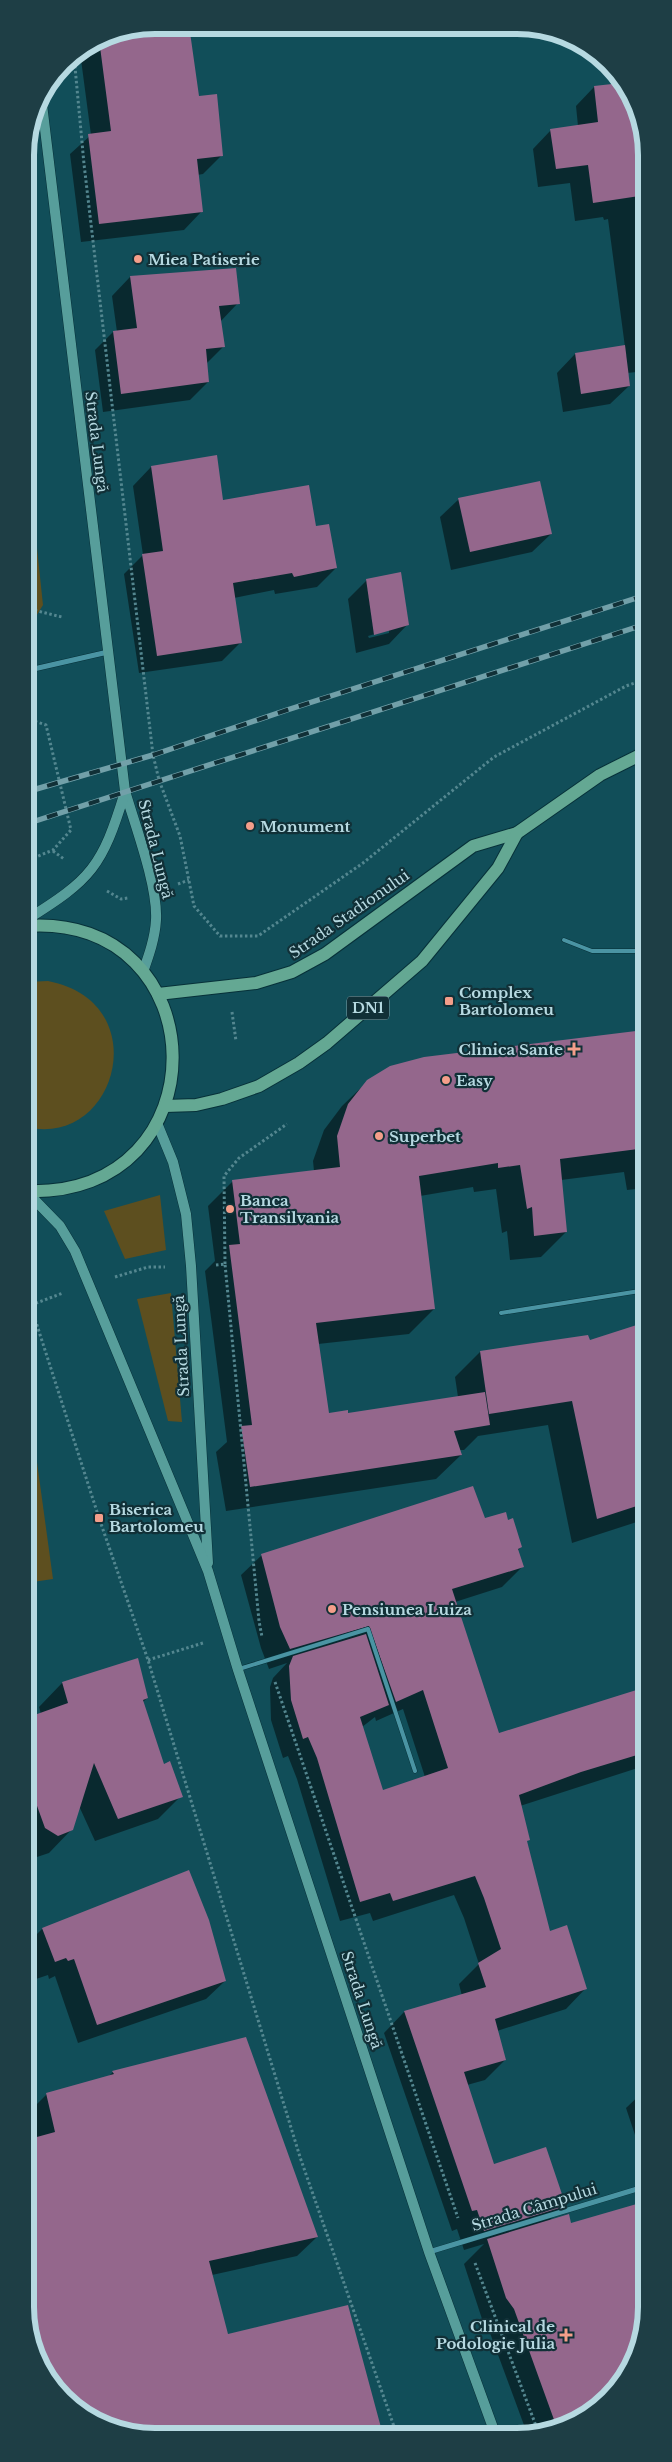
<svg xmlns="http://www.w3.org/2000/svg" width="672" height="2462" viewBox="0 0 672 2462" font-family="'Libre Baskerville',serif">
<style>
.green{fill:#5d4f1f}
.shadow{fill:#0007;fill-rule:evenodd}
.building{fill:#94678c}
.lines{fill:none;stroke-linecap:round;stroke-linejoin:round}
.lane-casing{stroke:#073139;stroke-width:5}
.street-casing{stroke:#073139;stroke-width:6}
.secondary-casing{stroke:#073139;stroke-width:11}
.primary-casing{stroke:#073139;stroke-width:14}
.path{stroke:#548790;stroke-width:3;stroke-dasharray:2.5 2.5;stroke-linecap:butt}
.lane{stroke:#4a94a3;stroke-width:4}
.street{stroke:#4a94a3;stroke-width:5}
.secondary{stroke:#579e9b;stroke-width:10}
.primary{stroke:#64a893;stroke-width:12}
.rail-casing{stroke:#72a0a9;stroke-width:5.5}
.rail{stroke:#113037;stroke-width:4;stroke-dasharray:11;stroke-linecap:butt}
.poi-dot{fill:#f49e8a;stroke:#113037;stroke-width:2}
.labels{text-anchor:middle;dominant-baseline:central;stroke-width:4.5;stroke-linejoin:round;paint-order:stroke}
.shield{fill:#113037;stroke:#84a6ae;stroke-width:1}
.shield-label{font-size:14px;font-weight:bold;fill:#b6d9e1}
.poi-label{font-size:15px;font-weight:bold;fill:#b6d9e1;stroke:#113037;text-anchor:start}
.street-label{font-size:15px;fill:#b6d9e1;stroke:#113037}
.rim{fill:none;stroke:#b6d9e1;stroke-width:6}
</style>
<rect width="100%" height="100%" fill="#114e59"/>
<g class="green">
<polygon points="25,434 43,605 25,634"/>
<path d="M48,981C157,1002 117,1149 26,1127V982Z"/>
<polygon points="160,1195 166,1250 125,1259 104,1211"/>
<polygon points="171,1293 182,1422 168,1421 137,1299"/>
<polygon points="26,1382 53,1579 26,1583"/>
</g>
<g class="shadow">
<polygon points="155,25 174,25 198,98 222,155 203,174 197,175 202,211 184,230 81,242 70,154 91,135 80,52 105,35"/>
<polygon points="240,26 278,26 241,32"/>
<polygon points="622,84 646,137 646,371 627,373 629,386 610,404 563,412 557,373 575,354 625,347 608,219 604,220 603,217 575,221 570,183 538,187 533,149 551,130 578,126 576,106 594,87"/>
<polygon points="130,277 238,303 220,322 224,346 206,364 208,382 190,400 103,412 95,350 113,332 117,332 112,296"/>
<polygon points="151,467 222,502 336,568 317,587 275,594 274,590 234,598 241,642 222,661 139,673 124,574 143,555 133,486"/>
<polygon points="459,499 551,534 532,552 451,570 440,517"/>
<path d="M367,580L407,625L389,644L356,653L348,599ZM389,630V633L369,638L368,636Z"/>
<polygon points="646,1044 646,1188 627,1190 624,1172 561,1180 566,1232 541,1257 510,1260 507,1231 502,1233 496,1189 474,1192 473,1187 420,1196 434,1309 409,1334 318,1344 328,1415 347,1415 458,1397 455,1377 480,1352 589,1342 646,1323 646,1519 572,1543 548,1425 478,1436 464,1450 459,1450 461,1455 436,1479 226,1511 216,1452 227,1442 205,1271 215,1261 208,1206 233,1181 314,1171 313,1161 324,1130 342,1106 368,1081"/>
<path d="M484,1520L508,1521L521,1547L517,1551L522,1567L502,1587L455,1602L498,1735L646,1689L647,1765L520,1806L528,1840L526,1842L549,1933L586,1988L566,2009L497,2031L505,2060L485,2080L467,2085L493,2166L564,2206L548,2222L571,2224L647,2316L637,2357L615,2393L582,2420L535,2436H528L490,2333L483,2322L464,2264L484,2244L464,2250L457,2229L452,2231L384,2033L404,2012L462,1996L459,1984L479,1964L464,1918L454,1895L373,1921L370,1913L340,1921L297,1779L288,1756L283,1758L271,1720L270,1687L273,1678L287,1663L269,1669L261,1648L241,1575L262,1555ZM403,1709L425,1777L382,1791L362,1727L375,1717L376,1721Z"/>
<polygon points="137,1660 147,1698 142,1703 163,1766 181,1796 158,1819 95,1841 79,1806 72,1829 49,1853 34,1858 26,1853 26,1719 41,1714 39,1707 62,1683"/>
<polygon points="42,1929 225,1981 206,1999 78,2043 55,1976 49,1979 48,1975 36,1979 26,1953 26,1945"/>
<polygon points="113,2072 317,2237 297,2256 212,2275 227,2335 347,2306 382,2435 129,2434 63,2399 39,2365 32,2139 27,2114 47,2094 108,2077"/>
<polygon points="647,2088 647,2171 626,2108"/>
</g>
<g class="building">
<polygon points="155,25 189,25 199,96 217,94 223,156 197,159 203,212 99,224 88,134 111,131 99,39 105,35"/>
<polygon points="621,83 646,137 646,195 593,203 588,165 556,169 550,129 598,122 594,86"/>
<polygon points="236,268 240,304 219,306 225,347 206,349 209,382 121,394 113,331 137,328 130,276"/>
<polygon points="625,345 630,386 581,394 575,353"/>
<polygon points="217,455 223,500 309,485 316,526 329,524 337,568 294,577 292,573 233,583 242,643 157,656 142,554 163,551 151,466"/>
<polygon points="540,481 552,534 470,552 458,498"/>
<polygon points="401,572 409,625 374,635 366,579"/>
<polygon points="636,1031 638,1044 646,1043 646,1148 560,1159 567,1232 534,1236 532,1207 527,1209 520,1165 498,1168 498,1163 419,1176 435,1309 316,1323 329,1413 348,1410 348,1413 485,1392 490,1425 454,1431 462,1455 250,1487 241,1426 252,1425 229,1245 240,1244 232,1180 340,1167 337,1136 348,1104 367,1080 390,1066 424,1057"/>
<polygon points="646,1322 646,1503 597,1519 572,1401 489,1414 480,1351 588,1335 590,1340"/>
<polygon points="473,1486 485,1518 506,1512 508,1520 513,1518 522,1547 518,1549 524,1567 452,1589 499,1733 646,1687 647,1752 581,1772 519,1795 530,1840 527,1841 550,1931 567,1925 587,1989 495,2019 506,2060 464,2072 494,2164 546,2147 566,2206 484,2231 477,2210 472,2211 404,2011 486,1987 478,1963 501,1949 484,1898 475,1876 393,1901 390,1893 360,1902 317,1758 308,1737 303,1739 291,1700 289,1666 293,1656 366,1634 389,1705 360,1717 383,1790 448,1768 423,1690 396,1702 369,1626 290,1649 280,1627 261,1554"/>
<polygon points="138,1658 148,1698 143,1700 164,1764 170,1761 183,1797 118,1819 94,1763 73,1830 58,1836 45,1828 32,1792 26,1793 26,1718 68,1703 62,1682"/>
<polygon points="189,1870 209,1920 226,1981 97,2025 74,1959 68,1961 66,1958 55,1962 42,1928"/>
<polygon points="246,2037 318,2237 209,2261 228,2334 348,2305 383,2435 129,2434 63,2399 38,2365 26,2325 26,2140 55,2132 46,2093 114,2074 112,2071"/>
<polygon points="647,2201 647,2316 637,2357 615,2393 582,2420 557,2428 514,2309 506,2298 487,2239 569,2214 571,2223"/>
</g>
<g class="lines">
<defs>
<g id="lane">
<polyline points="564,940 592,951 646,951"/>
<polyline points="501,1313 646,1290"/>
<polyline points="239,1669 368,1629 415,1771"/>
</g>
<g id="street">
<polyline points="25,671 108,652"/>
<polyline points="429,2252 647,2186"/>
</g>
<g id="secondary">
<path d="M41,96L125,791C135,825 158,886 156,920C155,938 149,955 143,972"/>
<path d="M26,920C92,879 102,867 125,792"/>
<polyline points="157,1123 173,1162 186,1214 191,1266 208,1563"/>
<polyline points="26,1191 60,1226 75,1251 208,1571 238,1670 429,2252 496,2436"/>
</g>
<g id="primary">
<path d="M26,926C218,912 225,1198 26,1191"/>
<polyline points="158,994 256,983 292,972 325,954 473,846 517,833 600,775 646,752"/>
<polyline points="165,1106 196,1105 222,1099 259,1086 299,1063 327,1043 422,961 498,868 517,833"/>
</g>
</defs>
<use href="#lane" class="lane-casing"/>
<use href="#street" class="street-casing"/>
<use href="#secondary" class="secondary-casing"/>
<use href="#primary" class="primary-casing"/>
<g class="path">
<polyline points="74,56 84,164 153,755 159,780 180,836 194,906 220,936 258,936 363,863 494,757 626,686 646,679"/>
<polyline points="25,608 62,617"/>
<polyline points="25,722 34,721 46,725 71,830 53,850 26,861"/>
<polyline points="53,851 64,859"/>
<polyline points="178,884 189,880"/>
<polyline points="107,891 121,899 128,898"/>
<polyline points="232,1012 236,1041"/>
<polyline points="225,1264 224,1176 239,1158 287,1124"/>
<polyline points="216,1265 225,1264 259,1621 262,1637"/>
<polyline points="115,1277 148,1267 165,1267"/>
<polyline points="26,1291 99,1518 148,1660 300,2157 397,2435"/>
<polyline points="31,1305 63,1293"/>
<polyline points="148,1660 203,1643"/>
<polyline points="275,1682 458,2218"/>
<polyline points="475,2263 539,2434"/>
</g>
<use href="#lane" class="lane"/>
<use href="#street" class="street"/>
<use href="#secondary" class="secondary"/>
<use href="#primary" class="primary"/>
<defs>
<g id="rail">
<polyline points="26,792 153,755 287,710 646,595"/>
<polyline points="26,824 646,624"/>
</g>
</defs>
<use href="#rail" class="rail-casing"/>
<use href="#rail" class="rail"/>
</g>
<g class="poi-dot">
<circle cx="138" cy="259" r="5"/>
<circle cx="250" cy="826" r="5"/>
<rect x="444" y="996" width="10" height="10" rx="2.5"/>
<path d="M571.5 1041.5h5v5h5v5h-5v5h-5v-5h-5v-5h5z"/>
<circle cx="446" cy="1080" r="5"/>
<circle cx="379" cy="1136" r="5"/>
<circle cx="230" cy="1209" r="5"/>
<rect x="94" y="1513" width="10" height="10" rx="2.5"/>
<circle cx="332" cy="1609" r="5"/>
<path d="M563.5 2327.5h5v5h5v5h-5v5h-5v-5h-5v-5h5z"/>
</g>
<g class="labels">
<rect class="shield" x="347" y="996.5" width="42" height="23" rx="4"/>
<g class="shield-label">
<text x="368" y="1008">DN1</text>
</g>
<g class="poi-label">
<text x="148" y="259">Miea Patiserie</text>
<text x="260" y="826">Monument</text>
<text x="459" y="992">Complex<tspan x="459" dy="17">Bartolomeu</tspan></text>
<text x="563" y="1049" text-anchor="end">Clinica Sante</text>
<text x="456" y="1080">Easy</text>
<text x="389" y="1136">Superbet</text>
<text x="240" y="1200">Banca<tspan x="240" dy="17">Transilvania</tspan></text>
<text x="109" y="1509">Biserica<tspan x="109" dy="17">Bartolomeu</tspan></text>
<text x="342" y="1609">Pensiunea Luiza</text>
<text x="555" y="2326" text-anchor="end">Clinical de<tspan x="555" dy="17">Podologie Julia</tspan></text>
</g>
<g class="street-label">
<text transform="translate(97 442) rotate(83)">Strada Lungă</text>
<text transform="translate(156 849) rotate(76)">Strada Lungă</text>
<text transform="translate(349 914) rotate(-35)">Strada Stadionului</text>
<text transform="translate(181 1346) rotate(-93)">Strada Lungă</text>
<text transform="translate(362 2000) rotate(72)">Strada Lungă</text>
<text transform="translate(534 2207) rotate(-17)">Strada Câmpului</text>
</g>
</g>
<path d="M0 0H672V2462H0ZM155 34H517A121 121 0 0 1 638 155V2307A121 121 0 0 1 517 2428H155A121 121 0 0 1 34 2307V155A121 121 0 0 1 155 34Z" fill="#1e3e45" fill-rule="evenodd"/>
<path class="rim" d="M155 34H517A121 121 0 0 1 638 155V2307A121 121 0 0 1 517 2428H155A121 121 0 0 1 34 2307V155A121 121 0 0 1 155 34Z"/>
</svg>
